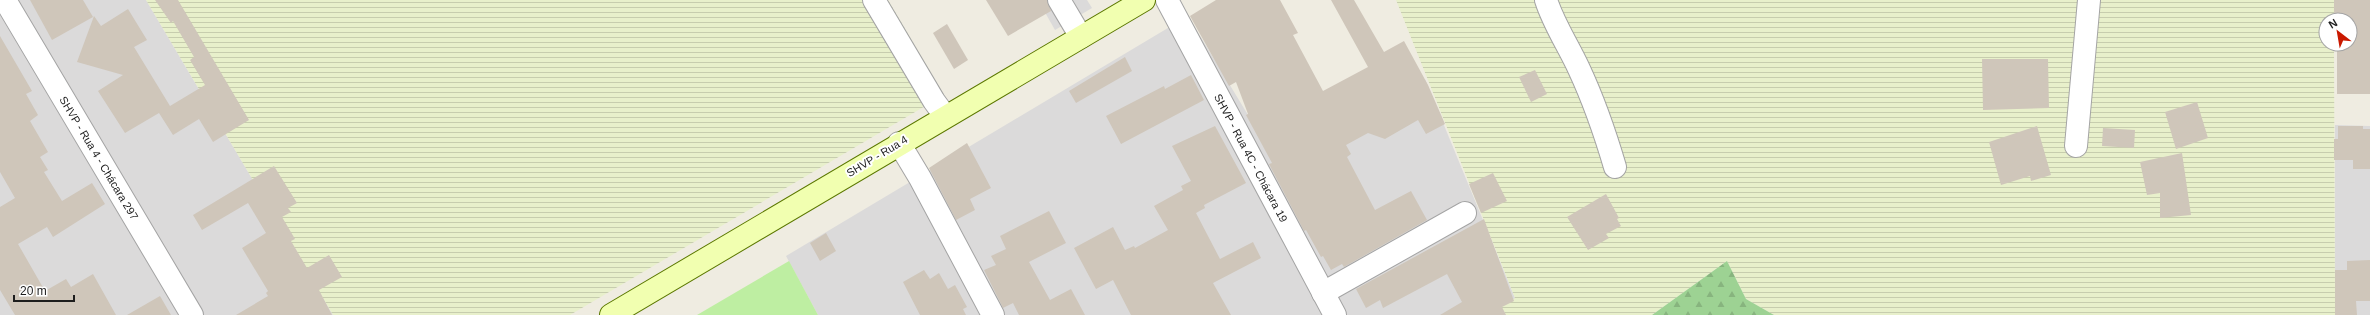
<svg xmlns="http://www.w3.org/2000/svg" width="2370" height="315" viewBox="0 0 2370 315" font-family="Arial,sans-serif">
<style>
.residential{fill:#dbdada}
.farmland{fill:url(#farmland-rules)}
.grass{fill:#beeea2}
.forest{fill:url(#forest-firs)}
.building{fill:#cfc6ba}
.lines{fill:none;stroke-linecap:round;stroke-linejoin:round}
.street-casing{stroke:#a4a4a4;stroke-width:24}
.secondary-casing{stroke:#5c7800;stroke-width:24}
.street{stroke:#fff;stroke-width:22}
.secondary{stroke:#f1ffb0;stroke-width:22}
.labels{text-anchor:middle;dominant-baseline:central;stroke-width:4;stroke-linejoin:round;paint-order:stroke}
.street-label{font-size:11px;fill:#1d1d1d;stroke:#fff}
</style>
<defs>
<pattern id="farmland-rules" width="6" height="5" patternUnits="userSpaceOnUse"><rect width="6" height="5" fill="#e8f0cb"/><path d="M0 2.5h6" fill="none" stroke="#c7cdae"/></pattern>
<pattern id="forest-firs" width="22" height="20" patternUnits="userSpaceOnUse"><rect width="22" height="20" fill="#9dd293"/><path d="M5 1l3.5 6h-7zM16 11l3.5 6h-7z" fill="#87b47e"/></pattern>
</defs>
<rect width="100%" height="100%" fill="#efece1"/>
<g class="residential">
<polygon points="0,0 146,0 333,315 0,315"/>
<polygon points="1038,0 1087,0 1092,8 1055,30"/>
<polygon points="1188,16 1276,161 1344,121 1425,79 1515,298 1506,315 818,315 786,256"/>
<polygon points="2335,125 2370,126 2370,315 2335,315"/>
</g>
<g class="farmland">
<polygon points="146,0 888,0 944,95 570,315 333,315"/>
<polygon points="1396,0 2334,0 2334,20 2326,20 2326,44 2334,44 2335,315 1774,315 1746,299 1727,261 1652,315 1506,315 1501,307 1515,298"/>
</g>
<polygon class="grass" points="789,261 818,315 697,315"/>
<polygon class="forest" points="1727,261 1746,299 1774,315 1652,315"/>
<g class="building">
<polygon points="30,0 83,0 93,17 52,40"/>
<polygon points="155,0 178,0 249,120 213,142 199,119 173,135 159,113 125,133 98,91 123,75 77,62 94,16 101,26 128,9 147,40 134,47 170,106 205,85 190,60 194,57 173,21 171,23"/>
<polygon points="986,0 1047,0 1051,11 1008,36"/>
<polygon points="1216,0 1280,0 1298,33 1293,35 1323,91 1368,67 1331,0 1354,0 1384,52 1404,41 1428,85 1445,124 1426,134 1418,120 1385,139 1368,133 1346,145 1351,154 1347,157 1375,210 1411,191 1427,220 1344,267 1342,264 1331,270 1323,256 1321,257 1306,230 1304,231 1269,164 1272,163 1246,115 1248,114 1236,82 1229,86 1190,16"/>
<polygon points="2334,0 2370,0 2370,94 2337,94 2337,44 2350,44 2350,20 2334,20"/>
<polygon points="947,24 968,60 954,69 933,33"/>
<polygon points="0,36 32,91 26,94 38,115 30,121 48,152 40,157 48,170 44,172 62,201 92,183 105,204 53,237 47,227 18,244 45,291 66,279 71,287 93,274 116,315 15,315 0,290 0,207 15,198 0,172"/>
<polygon points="1125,57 1132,71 1076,103 1069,91"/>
<polygon points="1982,59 2048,59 2049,108 1983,110"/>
<polygon points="1535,70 1547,94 1531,102 1519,77"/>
<polygon points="1191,75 1204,100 1121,144 1106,116 1164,86 1165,89"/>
<polygon points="2197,102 2208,138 2176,149 2165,112"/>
<polygon points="1215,126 1246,183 1204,205 1205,208 1196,213 1220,259 1253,242 1261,258 1213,283 1231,315 1131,315 1113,280 1096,289 1074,248 1113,227 1125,250 1134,246 1135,248 1168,230 1154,206 1183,190 1181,186 1191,181 1172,146"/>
<polygon points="2037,126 2051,175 2031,181 2030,176 2001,185 1989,142"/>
<polygon points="2338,126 2363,126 2363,129 2370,129 2370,169 2353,169 2353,160 2334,160 2334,139 2338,139"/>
<polygon points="2103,128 2135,130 2134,148 2102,146"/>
<polygon points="967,143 991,188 970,199 975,210 956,220 929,168"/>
<polygon points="2182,153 2191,215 2160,218 2160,193 2147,195 2140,162"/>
<polygon points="274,166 297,203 288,208 291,212 282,217 295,239 291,241 307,268 329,255 342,277 319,290 332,315 236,315 268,296 266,293 268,291 242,248 266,233 248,203 202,230 193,215"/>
<polygon points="1493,173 1507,201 1481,213 1469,184"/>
<polygon points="1606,194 1619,218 1617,219 1621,226 1606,234 1609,238 1588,250 1567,217"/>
<polygon points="1049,211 1066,243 1029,262 1050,300 1071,289 1085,315 1019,315 1013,303 1003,308 984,270 996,265 991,256 1006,249 1000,236"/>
<polygon points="1484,219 1514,301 1502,307 1506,315 1440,315 1462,302 1447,274 1383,308 1380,300 1366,308 1356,289"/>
<polygon points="826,233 836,251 820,261 810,243"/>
<polygon points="2370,260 2370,301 2356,301 2357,315 2335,315 2335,270 2347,270 2347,261"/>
<polygon points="924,270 930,279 939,273 948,289 955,285 967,307 963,309 966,315 920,315 903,282"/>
<polygon points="160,296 171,315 127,315"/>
</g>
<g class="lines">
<defs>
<g id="street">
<polyline points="5,0 192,315"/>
<polyline points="874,0 934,101 945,116"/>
<polyline points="1059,0 1081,37"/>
<polyline points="1167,0 1335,315"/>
<path d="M1546,0C1554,25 1568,45 1579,69C1594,101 1605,133 1615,167"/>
<polyline points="899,143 920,178 993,315"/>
<polyline points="2076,146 2089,0"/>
<polyline points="1323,293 1465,213"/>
</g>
<polyline id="secondary" points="611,315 1144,0"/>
</defs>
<use href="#street" class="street-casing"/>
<use href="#secondary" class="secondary-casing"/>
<use href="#street" class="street"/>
<use href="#secondary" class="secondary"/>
</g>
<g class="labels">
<g class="street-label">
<text transform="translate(877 156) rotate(-31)">SHVP - Rua 4</text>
<text transform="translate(99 158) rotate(59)">SHVP - Rua 4 - Chácara 297</text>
<text transform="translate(1251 158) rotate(62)">SHVP - Rua 4C - Chácara 19</text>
</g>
</g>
<g transform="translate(2338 32) rotate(329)"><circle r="19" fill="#ffffff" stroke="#a5a5a5"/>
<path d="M0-3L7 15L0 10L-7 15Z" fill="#ca1900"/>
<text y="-6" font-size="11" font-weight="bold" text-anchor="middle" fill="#1d1d1d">N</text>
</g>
<path d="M14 295v6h60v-6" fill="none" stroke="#1d1d1d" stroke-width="2"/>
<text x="20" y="295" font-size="12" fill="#1d1d1d" stroke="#ffffff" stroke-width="3" paint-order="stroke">20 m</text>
</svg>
